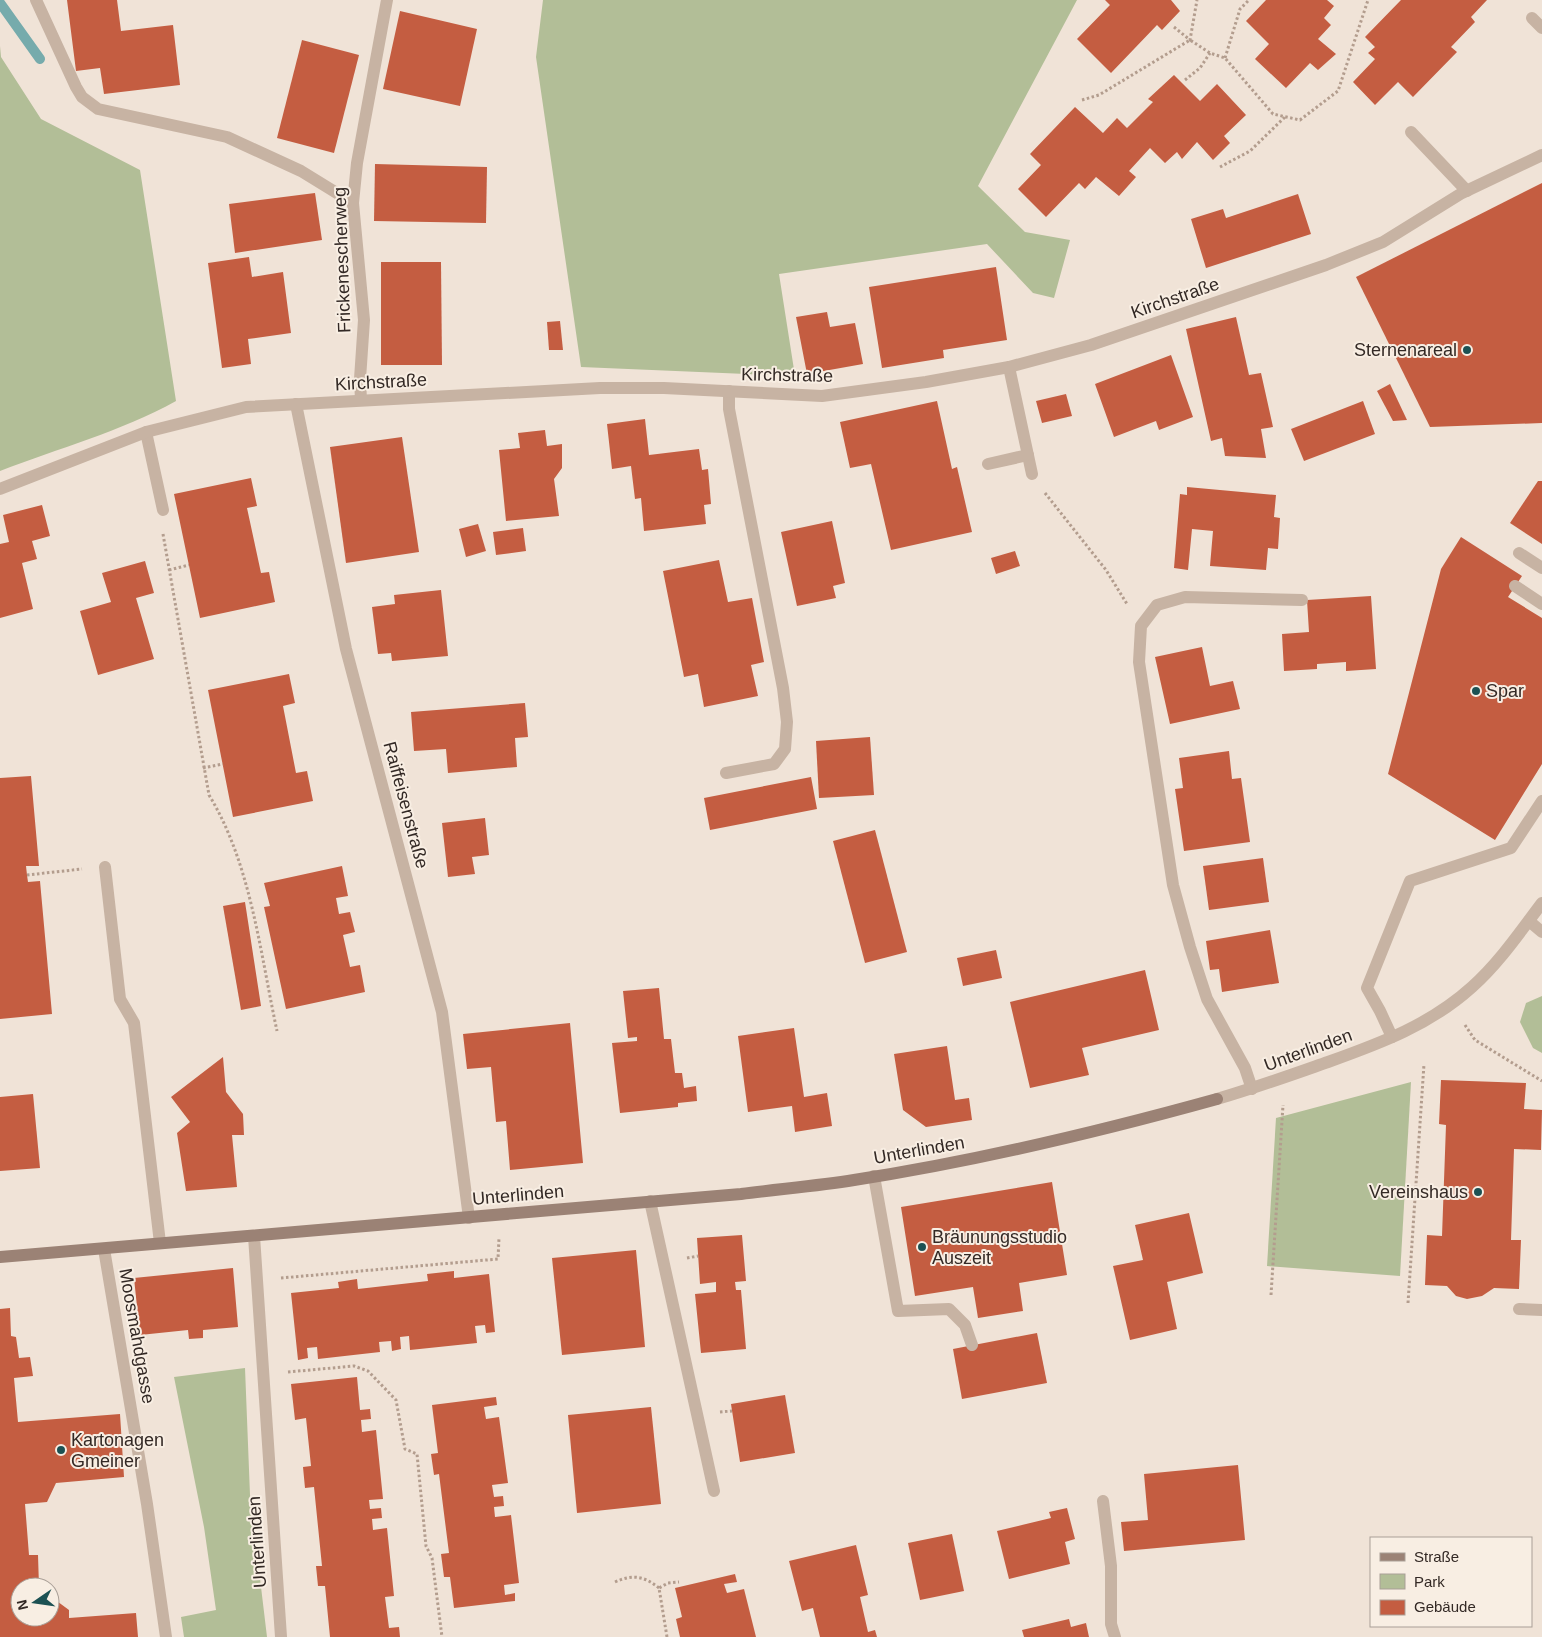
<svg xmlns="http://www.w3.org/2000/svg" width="1542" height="1637" viewBox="0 0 1542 1637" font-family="Helvetica,sans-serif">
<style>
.green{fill:#b2be97}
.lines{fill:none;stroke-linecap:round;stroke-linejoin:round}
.stream{stroke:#76abac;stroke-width:10}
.building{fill:#c45d41}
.path{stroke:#b39d8e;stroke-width:3;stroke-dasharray:2.5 2.5;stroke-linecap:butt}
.lane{stroke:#c7b3a3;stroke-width:12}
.street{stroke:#c7b3a3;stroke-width:12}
.secondary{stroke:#9b8275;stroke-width:12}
.poi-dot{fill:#1c5153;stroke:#f8eee3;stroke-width:2}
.labels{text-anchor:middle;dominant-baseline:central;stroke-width:4;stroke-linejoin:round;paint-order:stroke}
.street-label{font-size:18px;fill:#332925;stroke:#f8eee3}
.poi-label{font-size:18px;fill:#332925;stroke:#f8eee3;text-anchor:start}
</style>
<rect width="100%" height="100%" fill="#f0e3d7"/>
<g class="green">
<polygon points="543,0 1077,0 978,186 1025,232 1070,240 1054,298 1033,293 987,244 779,274 795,376 581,367 536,57"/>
<path d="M0,46L1,57L41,119L140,170L176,401C120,432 59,448 0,471Z"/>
<polygon points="1542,996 1542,1053 1533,1048 1520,1022 1526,1003"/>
<polygon points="1411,1082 1400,1276 1267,1266 1276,1118"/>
<polygon points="245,1368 250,1495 267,1637 184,1637 181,1617 216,1610 204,1527 174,1377"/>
</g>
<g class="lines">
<polyline class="stream" points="0,3 40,59"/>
</g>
<g class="building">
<polygon points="67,0 117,0 121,31 173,25 180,85 104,94 100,68 76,71"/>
<polygon points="1105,0 1171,0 1180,11 1162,30 1157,25 1111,73 1077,39 1110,5"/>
<polygon points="1266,0 1327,0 1334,6 1324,18 1331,25 1318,39 1336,54 1318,70 1310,63 1286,88 1255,59 1269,44 1246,21"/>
<polygon points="1401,0 1487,0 1471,17 1475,22 1451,47 1457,52 1413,97 1398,82 1375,105 1353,82 1375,59 1368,53 1375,47 1365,37"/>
<polygon points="400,11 477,29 460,106 383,89"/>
<polygon points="302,40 359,55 334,153 277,138"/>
<polygon points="1174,75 1200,101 1217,84 1246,115 1224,136 1230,143 1213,160 1197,142 1182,159 1177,152 1165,163 1150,148 1129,171 1136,177 1119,196 1096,177 1085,189 1079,183 1046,217 1018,189 1041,165 1030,154 1075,107 1103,133 1117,118 1127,128 1153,102 1148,99"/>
<polygon points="375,164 487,167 486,223 374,221"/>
<polygon points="1542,183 1542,423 1430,427 1356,277"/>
<polygon points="315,193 322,240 235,253 229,204"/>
<polygon points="1298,194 1311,234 1206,268 1191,219 1223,209 1226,218"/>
<polygon points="249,257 252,277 283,272 291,333 248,339 251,364 222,368 208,263"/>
<polygon points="381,262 441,262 442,365 381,365"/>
<polygon points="996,267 1007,340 943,350 944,358 882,368 869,287"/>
<polygon points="827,312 830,327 855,323 863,364 807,374 796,317"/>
<polygon points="1236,317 1249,375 1261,373 1273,427 1261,429 1266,458 1225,456 1222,438 1211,441 1186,329"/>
<polygon points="560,321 563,350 549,350 547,322"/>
<polygon points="1171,355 1193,417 1159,430 1156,421 1114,437 1095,384"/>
<polygon points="1390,384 1407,420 1393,421 1377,391"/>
<polygon points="1066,394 1072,416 1042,423 1036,401"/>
<polygon points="937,401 952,469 957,467 972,532 891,550 871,464 850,468 840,422"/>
<polygon points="1363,401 1375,434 1304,461 1291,429"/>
<polygon points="645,419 649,455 699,449 702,470 708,469 711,504 704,505 706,524 644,531 641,498 635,499 631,466 612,469 607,424"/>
<polygon points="545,430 547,446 562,444 562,468 554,479 559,516 506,521 499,450 520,448 518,433"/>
<polygon points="402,437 419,552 346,563 330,447"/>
<polygon points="251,478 257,506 247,508 261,573 269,572 275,602 200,618 174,494"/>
<polygon points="1538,481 1542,481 1542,544 1510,523"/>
<polygon points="1187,487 1276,495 1274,517 1280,518 1278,549 1268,548 1266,570 1210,566 1213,531 1192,529 1188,570 1174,568 1180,494 1187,495"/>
<polygon points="42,505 50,536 32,541 37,559 22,563 33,609 0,618 0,544 9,542 3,515"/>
<polygon points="832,521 845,583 833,586 836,598 797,606 781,532"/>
<polygon points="478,524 486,551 466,557 459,529"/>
<polygon points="523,528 526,551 496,555 493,532"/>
<polygon points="1461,537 1522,576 1508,597 1542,618 1542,764 1495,840 1388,774 1441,569"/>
<polygon points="1015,551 1020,566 996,574 991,558"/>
<polygon points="719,560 728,602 752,598 764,662 751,665 758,696 704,707 698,674 684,677 663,571"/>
<polygon points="145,561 154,593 136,598 154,659 98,675 80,611 111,602 102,573"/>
<polygon points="441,590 448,656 392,661 391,653 378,654 372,607 395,604 394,595"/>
<polygon points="1371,596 1376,669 1346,671 1346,662 1317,664 1317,669 1284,671 1282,634 1309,632 1307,600"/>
<polygon points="1202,647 1210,686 1233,681 1240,709 1170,724 1155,657"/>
<polygon points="289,674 295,703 283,706 296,773 307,771 313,801 233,817 208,690"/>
<polygon points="525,703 528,737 515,738 517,767 448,773 446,749 414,751 411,712"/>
<polygon points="870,737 874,795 819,798 816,741"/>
<polygon points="1229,751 1232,779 1241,778 1250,842 1184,851 1175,789 1183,788 1179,758"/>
<polygon points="31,776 39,866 26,866 27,875 28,882 40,881 52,1014 0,1019 0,778"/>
<polygon points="811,777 817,809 710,830 704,798"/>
<polygon points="485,818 489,855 472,857 475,874 448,877 442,823"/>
<polygon points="875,830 907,952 865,963 833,841"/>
<polygon points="1263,858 1269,902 1209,910 1203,866"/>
<polygon points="342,866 348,896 336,898 339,914 350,912 355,932 343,935 350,967 360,965 365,992 286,1009 264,907 270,906 264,883"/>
<polygon points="245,902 261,1006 241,1010 223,906"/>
<polygon points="1270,930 1279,983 1222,992 1219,969 1210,970 1206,941"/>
<polygon points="996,950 1002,978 963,986 957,958"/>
<polygon points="1145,970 1159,1030 1082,1048 1089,1075 1030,1088 1010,1002"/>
<polygon points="659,988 664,1039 671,1039 675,1073 682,1073 684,1088 696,1086 697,1101 678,1103 678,1107 620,1113 612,1043 637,1041 637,1037 628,1038 623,991"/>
<polygon points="570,1023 583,1163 510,1170 506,1121 496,1122 491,1067 467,1069 463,1034"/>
<polygon points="794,1028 804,1097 827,1093 832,1126 795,1132 792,1106 748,1112 738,1036"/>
<polygon points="947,1046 955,1100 969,1098 972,1120 926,1127 903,1110 894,1054"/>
<polygon points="223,1057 226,1092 243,1114 244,1135 232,1135 237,1187 186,1191 177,1133 190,1122 171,1097"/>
<polygon points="1441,1080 1526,1083 1524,1109 1542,1110 1541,1150 1514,1149 1511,1240 1521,1240 1519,1289 1494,1288 1482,1296 1467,1299 1456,1296 1447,1286 1425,1285 1427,1235 1442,1236 1446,1125 1439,1124"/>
<polygon points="33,1094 40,1168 0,1171 0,1097"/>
<polygon points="1052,1182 1067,1275 1019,1283 1023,1311 978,1318 973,1287 915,1296 901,1207"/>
<polygon points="1189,1213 1203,1273 1167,1282 1177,1329 1130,1340 1113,1266 1143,1260 1135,1225"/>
<polygon points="742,1235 746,1281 735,1282 736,1290 741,1290 746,1349 701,1353 695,1294 716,1292 716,1282 700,1284 697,1238"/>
<polygon points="636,1250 645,1347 562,1355 552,1258"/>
<polygon points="233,1268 238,1327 203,1330 203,1338 189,1339 188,1330 140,1335 134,1278"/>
<polygon points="454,1271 454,1278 489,1274 495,1332 486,1333 485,1325 475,1326 477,1343 410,1350 409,1336 400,1337 401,1349 392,1351 391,1341 379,1342 380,1352 318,1359 317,1347 307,1348 308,1358 298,1360 291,1293 339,1288 338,1282 357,1279 358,1289 428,1281 427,1274"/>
<polygon points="10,1308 11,1336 16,1337 19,1358 30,1357 33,1376 14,1378 18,1422 120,1414 124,1477 56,1483 47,1502 25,1504 29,1555 38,1555 39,1587 20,1587 20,1617 50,1617 50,1596 69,1610 69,1618 136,1613 138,1637 0,1637 0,1309"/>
<polygon points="1037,1333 1047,1383 962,1399 953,1349"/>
<polygon points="357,1377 360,1410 370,1409 371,1419 361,1420 362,1432 376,1430 383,1499 369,1500 370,1509 381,1508 382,1518 372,1519 373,1530 387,1528 394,1596 385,1597 389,1628 399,1627 400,1637 330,1637 325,1586 318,1586 316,1566 322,1566 314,1487 305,1488 303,1467 311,1466 306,1418 295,1420 291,1384"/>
<polygon points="785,1395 795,1453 740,1462 731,1404"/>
<polygon points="496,1397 497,1405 484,1407 486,1419 499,1417 508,1483 492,1485 494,1497 503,1496 504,1506 494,1507 495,1517 511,1515 519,1583 504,1585 505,1595 515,1593 515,1601 454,1608 450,1577 444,1577 441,1554 449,1553 439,1474 434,1475 431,1454 438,1453 432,1405"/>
<polygon points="651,1407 661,1504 577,1513 568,1415"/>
<polygon points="1238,1465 1245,1540 1124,1551 1121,1522 1148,1520 1144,1474"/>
<polygon points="1067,1508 1075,1539 1065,1542 1070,1564 1009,1579 997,1531 1051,1518 1049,1512"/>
<polygon points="952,1534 964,1591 920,1600 908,1543"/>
<polygon points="856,1545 868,1595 860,1597 868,1632 875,1630 877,1637 820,1637 813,1608 802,1611 789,1561"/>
<polygon points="735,1574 737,1582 724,1584 727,1593 744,1589 756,1637 680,1637 676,1619 682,1617 675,1588"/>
<polygon points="1069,1619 1071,1627 1086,1623 1089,1637 1024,1637 1022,1630"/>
</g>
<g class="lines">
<g class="path">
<polyline points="1174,27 1190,40 1197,0"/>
<polyline points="1225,58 1240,9 1249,0"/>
<polyline points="1185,80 1200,68 1210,53"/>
<polyline points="1082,100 1099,95 1190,40 1210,53 1225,58 1273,114 1300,120 1338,91 1368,0"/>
<polyline points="1220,167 1250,151 1285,117"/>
<polyline points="1045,493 1106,570 1127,604"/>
<path d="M163,534L209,795C251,864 260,952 277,1031"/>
<polyline points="169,570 189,565"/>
<polyline points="203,768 223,764"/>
<polyline points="27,875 82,869"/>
<polyline points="1465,1025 1475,1040 1542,1081"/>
<polyline points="687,1258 698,1256"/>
<polyline points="281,1278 498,1259 499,1238"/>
<polyline points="1271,1295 1283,1105"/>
<polyline points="1408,1303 1424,1064"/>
<polyline points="288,1372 354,1366 368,1371 396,1400 405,1449 417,1454 426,1546 432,1558 442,1637"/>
<polyline points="720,1412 732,1411"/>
<path d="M615,1582C633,1574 644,1576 659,1588"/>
<polyline points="667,1637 659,1588 668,1583 679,1582"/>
</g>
<g class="lane">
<polyline points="36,0 76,87 82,97 98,109 227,137 301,171 353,203"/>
<polyline points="1532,18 1542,28"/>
<polyline points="1411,132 1467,191"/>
<polyline points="1009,367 1032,474"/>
<polyline points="146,432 163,510"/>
<polyline points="988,464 1028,455"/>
<polyline points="1519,553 1542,568"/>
<polyline points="1515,586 1542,604"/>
<polyline points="726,773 774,764 785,749 787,722 783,688 729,409 729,391"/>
<polyline points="105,867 120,999 134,1023 160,1243"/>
<polyline points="1392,1037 1380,1011 1367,988 1410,881 1511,848 1542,801"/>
<polyline points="1252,1089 1245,1068 1207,999 1190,947 1173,885 1139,662 1141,626 1157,605 1185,597 1302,600"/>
<polyline points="874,1176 898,1311 949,1309 965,1325 972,1345"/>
<polyline points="650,1201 714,1491"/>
<polyline points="1519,1309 1542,1310"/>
<polyline points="1103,1501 1111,1566 1111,1624 1115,1637"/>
</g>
<g class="street">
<polyline points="361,400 360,379 364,320 353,203 357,163 387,0"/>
<polyline points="296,404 346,649 442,1012 469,1218"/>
<polyline points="0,489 146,432 246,407 600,388 664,388 822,396 926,382 1009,367 1091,345 1326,265 1383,242 1462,193 1542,155"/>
<polyline points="1529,921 1542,932"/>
<path d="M1217,1099C1255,1088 1291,1075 1328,1062C1381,1043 1430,1025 1472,987C1499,963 1520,932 1542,903"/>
<polyline points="254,1236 281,1637"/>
<polyline points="104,1249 147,1504 166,1637"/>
</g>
<path class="secondary" d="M0,1257L741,1194C779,1189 817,1186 854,1180C977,1161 1098,1132 1217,1099"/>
</g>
<g class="poi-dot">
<circle cx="1467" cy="350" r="5"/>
<circle cx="1476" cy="691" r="5"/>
<circle cx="1478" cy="1192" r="5"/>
<circle cx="922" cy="1247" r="5"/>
<circle cx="61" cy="1450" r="5"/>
</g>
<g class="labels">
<g class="street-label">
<text transform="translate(342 260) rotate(-92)">Frickenescherweg</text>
<text transform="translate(1175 298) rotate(-19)">Kirchstraße</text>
<text transform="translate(787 375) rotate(1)">Kirchstraße</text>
<text transform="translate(381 382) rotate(-3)">Kirchstraße</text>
<text transform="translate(406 805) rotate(75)">Raiffeisenstraße</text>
<text transform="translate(1308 1050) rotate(-20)">Unterlinden</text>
<text transform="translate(919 1150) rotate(-10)">Unterlinden</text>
<text transform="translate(518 1195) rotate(-5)">Unterlinden</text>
<text transform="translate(137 1336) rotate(80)">Moosmahdgasse</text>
<text transform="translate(257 1542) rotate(-94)">Unterlinden</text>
</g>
<g class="poi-label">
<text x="1457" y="350" text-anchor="end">Sternenareal</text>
<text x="1486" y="691">Spar</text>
<text x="1468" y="1192" text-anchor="end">Vereinshaus</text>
<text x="932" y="1237">Bräunungsstudio<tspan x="932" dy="21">Auszeit</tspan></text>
<text x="71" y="1440">Kartonagen<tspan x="71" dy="21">Gmeiner</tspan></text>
</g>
</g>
<rect x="1370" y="1537" width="162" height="90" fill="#f8eee3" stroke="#a99f97"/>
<rect x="1380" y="1553" width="25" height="8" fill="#9b8275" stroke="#a99f97"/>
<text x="1414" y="1562" font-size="15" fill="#332925">Straße</text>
<rect x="1380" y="1574" width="25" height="15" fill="#b2be97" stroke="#a99f97"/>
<text x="1414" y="1587" font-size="15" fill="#332925">Park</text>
<rect x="1380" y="1600" width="25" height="15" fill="#c45d41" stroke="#a99f97"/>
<text x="1414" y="1612" font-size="15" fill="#332925">Gebäude</text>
<g transform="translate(35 1602) rotate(257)"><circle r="24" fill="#f8eee3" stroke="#a99f97"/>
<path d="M0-4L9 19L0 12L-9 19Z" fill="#1c5153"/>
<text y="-8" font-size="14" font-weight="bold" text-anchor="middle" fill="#332925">N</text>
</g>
</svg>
